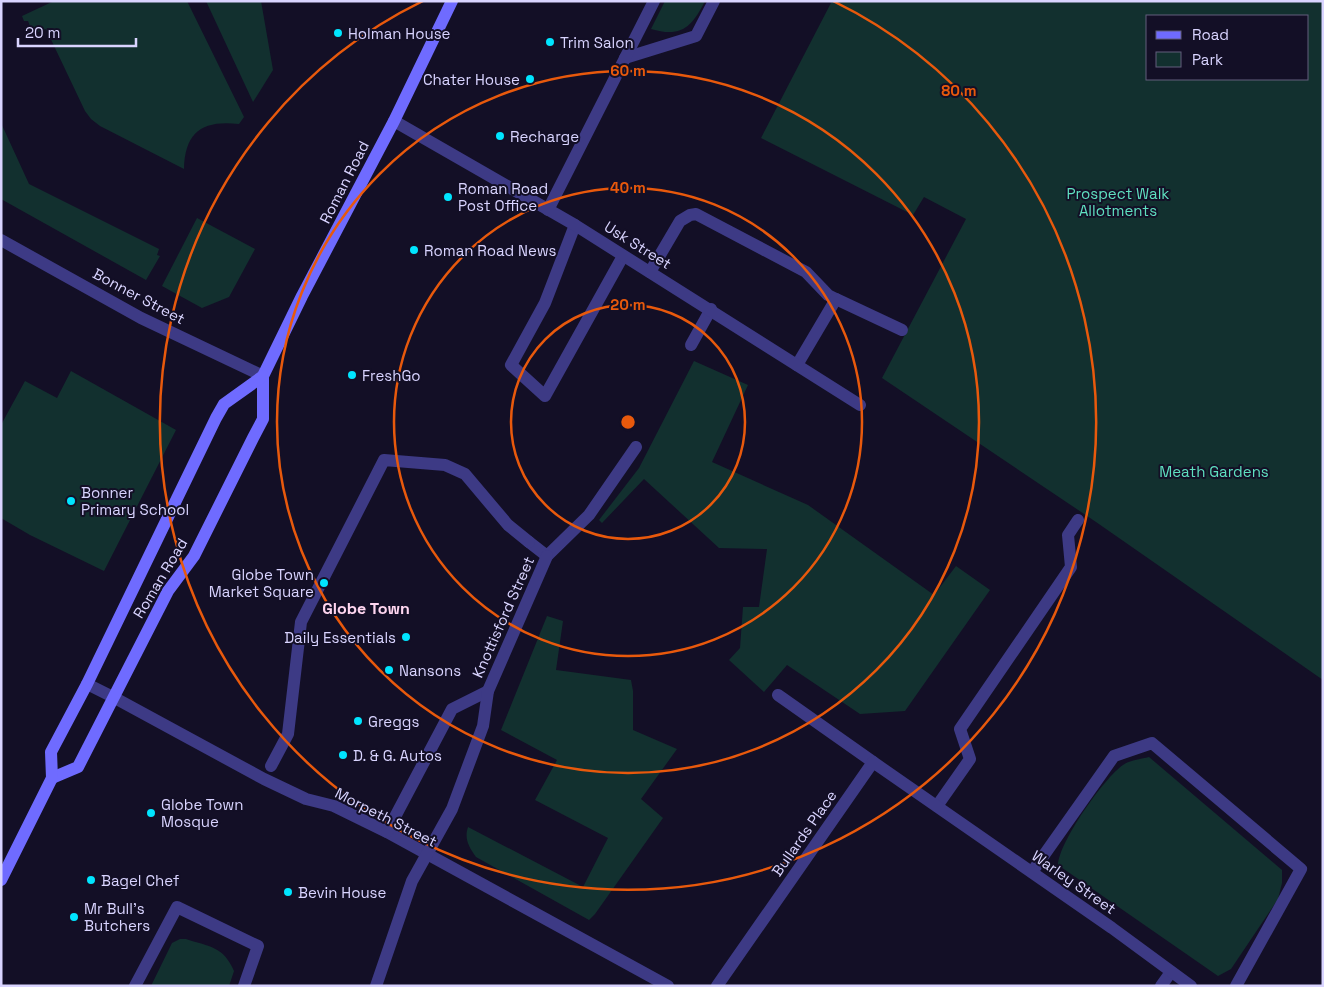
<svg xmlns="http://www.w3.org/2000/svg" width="1324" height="987" viewBox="0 0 1324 987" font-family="'Space Grotesk',sans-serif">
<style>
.green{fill:#12302f;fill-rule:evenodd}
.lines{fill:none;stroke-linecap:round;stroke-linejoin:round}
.service{stroke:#3d3a85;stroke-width:12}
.pedestrian{stroke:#3d3a85;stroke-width:12}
.minor{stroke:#3d3a85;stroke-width:12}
.secondary{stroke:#6f6bff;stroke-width:12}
.ring{fill:none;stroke:#e8590c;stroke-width:2.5}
.poi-dot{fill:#00e5ff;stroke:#130f26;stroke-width:2}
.labels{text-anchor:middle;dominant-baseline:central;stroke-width:4;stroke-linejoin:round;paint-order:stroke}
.poi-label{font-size:15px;fill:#d9d4ff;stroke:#130f26;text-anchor:start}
.street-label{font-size:15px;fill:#d9d4ff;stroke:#130f26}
.park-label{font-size:15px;fill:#5fe0c0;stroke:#130f26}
.neighbourhood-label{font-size:16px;font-weight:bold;fill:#ffd6f0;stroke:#130f26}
.centre{fill:#e8590c;stroke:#130f26;stroke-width:2.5}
.ring-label{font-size:15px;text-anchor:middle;font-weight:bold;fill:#e8590c;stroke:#130f26;stroke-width:4;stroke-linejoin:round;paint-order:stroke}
</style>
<rect width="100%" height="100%" fill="#130f26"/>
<g class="green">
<path d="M54,1H187L244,117L239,124C203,120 185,131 184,169L100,126L91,119L85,111L46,29L33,34L28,21H24L22,16Z"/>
<polygon points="206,1 261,1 273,70 253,102"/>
<path d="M665,1H705C692,27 681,38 651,29Z"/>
<path d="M832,1H1323V680L1096,522L882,378L966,219L924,197L913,215L761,138ZM1148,16H1308V79H1148Z"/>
<polygon points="1,123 29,184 159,249 157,255 160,256 146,280 1,199"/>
<polygon points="197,218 255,249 229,297 202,308 162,286"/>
<polygon points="694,361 748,385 712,462 808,505 934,595 956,566 990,590 905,711 860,714 787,665 764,692 729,660 740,648 743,607 759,607 767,549 719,548 644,479 602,523 599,520 639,468"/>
<polygon points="71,371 176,430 104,571 30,535 1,518 1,425 25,381 57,398"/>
<path d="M547,616L563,621L556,670L631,680L633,691V730L677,749L641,799L663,818L595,914L589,920L476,857C469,847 464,839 468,827L583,887L608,838L535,800L557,760L501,730Z"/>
<path d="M1149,757L1282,870V883L1278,899L1231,969L1218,976L1058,865C1059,842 1104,778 1123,765C1130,760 1141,759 1149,757Z"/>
<path d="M180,939H186C210,947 223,946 234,971L229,986H151L172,943Z"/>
</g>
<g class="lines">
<g class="service">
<polyline points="625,58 696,36 714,1"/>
<polyline points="548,210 654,1"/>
<polyline points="575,225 545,303 511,365 545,396 623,256"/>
<polyline points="650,272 680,221 690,215 696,214 806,272 828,295 836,299 797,365"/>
<polyline points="836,299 902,330"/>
<polyline points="691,345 711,309"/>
<polyline points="529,542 547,556 589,515 636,447"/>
<polyline points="87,684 113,697"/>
<polyline points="778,695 873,762"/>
<polyline points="937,806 970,759 960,729 1071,567 1068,535 1078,520"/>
<polyline points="1032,872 1114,756 1152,743 1301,869 1236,986"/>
<polyline points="1161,986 1171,972"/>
</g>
<polyline class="pedestrian" points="271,766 288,734 301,622 384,460 445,465 465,474 508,525 529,542"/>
<g class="minor">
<polyline points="394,121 575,225 860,405"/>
<polyline points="1,240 141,318 263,376"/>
<polyline points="113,697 264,779 306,799 334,806 387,832 668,986"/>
<polyline points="387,832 452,709 488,691"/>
<polyline points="135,986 177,907 258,946 244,986"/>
<polyline points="376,986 412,881 452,809 483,726 488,691 547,556"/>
<polyline points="717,986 873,762 1112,928 1191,986"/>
</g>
<g class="secondary">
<polyline points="52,778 78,767 168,591 194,556 253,438 263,419 263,376 302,296 394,121 452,1"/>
<polyline points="1,880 52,778 51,752 87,684 216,418 224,404 263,376"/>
</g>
</g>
<g class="ring">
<circle cx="628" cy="422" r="117"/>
<circle cx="628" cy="422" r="234"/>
<circle cx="628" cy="422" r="351"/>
<path d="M833 1A468 468 0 1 1 423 1"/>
</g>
<g class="poi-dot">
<circle cx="338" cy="33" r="5"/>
<circle cx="550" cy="42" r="5"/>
<circle cx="530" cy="79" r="5"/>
<circle cx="500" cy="136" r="5"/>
<circle cx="448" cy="197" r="5"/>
<circle cx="414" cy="250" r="5"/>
<circle cx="352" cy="375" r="5"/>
<circle cx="71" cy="501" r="5"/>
<circle cx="324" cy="583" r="5"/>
<circle cx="406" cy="637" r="5"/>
<circle cx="389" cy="670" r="5"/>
<circle cx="358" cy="721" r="5"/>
<circle cx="343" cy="755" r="5"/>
<circle cx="151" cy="813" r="5"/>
<circle cx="91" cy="880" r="5"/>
<circle cx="288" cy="892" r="5"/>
<circle cx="74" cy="917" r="5"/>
</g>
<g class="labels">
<g class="poi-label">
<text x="348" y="33">Holman House</text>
<text x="560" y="42">Trim Salon</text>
<text x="520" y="79" text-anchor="end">Chater House</text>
<text x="510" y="136">Recharge</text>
<text x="458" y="188">Roman Road<tspan x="458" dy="17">Post Office</tspan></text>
<text x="424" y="250">Roman Road News</text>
<text x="362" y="375">FreshGo</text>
<text x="81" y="492">Bonner<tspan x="81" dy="17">Primary School</tspan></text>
<text x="314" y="574" text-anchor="end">Globe Town<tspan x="314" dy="17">Market Square</tspan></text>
<text x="396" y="637" text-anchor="end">Daily Essentials</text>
<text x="399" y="670">Nansons</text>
<text x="368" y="721">Greggs</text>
<text x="353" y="755">D. &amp; G. Autos</text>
<text x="161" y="804">Globe Town<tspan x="161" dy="17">Mosque</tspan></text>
<text x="101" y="880">Bagel Chef</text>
<text x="298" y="892">Bevin House</text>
<text x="84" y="908">Mr Bull's<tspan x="84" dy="17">Butchers</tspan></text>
</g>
<g class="street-label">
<text transform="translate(344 182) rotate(-63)">Roman Road</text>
<text transform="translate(638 245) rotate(32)">Usk Street</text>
<text transform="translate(139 296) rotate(28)">Bonner Street</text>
<text transform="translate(160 578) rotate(-59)">Roman Road</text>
<text transform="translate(503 617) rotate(-66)">Knottisford Street</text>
<text transform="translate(386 817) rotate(27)">Morpeth Street</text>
<text transform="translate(804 833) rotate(-55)">Bullards Place</text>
<text transform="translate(1074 882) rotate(35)">Warley Street</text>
</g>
<g class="park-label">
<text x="1118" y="193">Prospect Walk<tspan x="1118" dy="17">Allotments</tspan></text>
<text x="1214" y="471">Meath Gardens</text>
</g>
<g class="neighbourhood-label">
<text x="366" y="608">Globe Town</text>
</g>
</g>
<circle cx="628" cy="422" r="8" class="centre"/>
<g class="ring-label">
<text x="628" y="76">60 m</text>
<text x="959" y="96">80 m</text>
<text x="628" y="193">40 m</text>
<text x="628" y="310">20 m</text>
</g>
<rect width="1324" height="987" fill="none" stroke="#d9d4ff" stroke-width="5"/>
<rect x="1146" y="15" width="162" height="65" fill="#130f26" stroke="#625e7d"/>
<rect x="1156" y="31" width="25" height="8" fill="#6f6bff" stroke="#625e7d"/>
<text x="1192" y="40" font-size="15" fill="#d9d4ff">Road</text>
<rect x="1156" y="52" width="25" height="15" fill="#12302f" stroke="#625e7d"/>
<text x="1192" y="65" font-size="15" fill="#d9d4ff">Park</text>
<path d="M18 38v8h118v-8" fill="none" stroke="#d9d4ff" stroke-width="2.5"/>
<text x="25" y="38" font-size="15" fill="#d9d4ff" stroke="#130f26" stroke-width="4" paint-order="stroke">20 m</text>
</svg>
